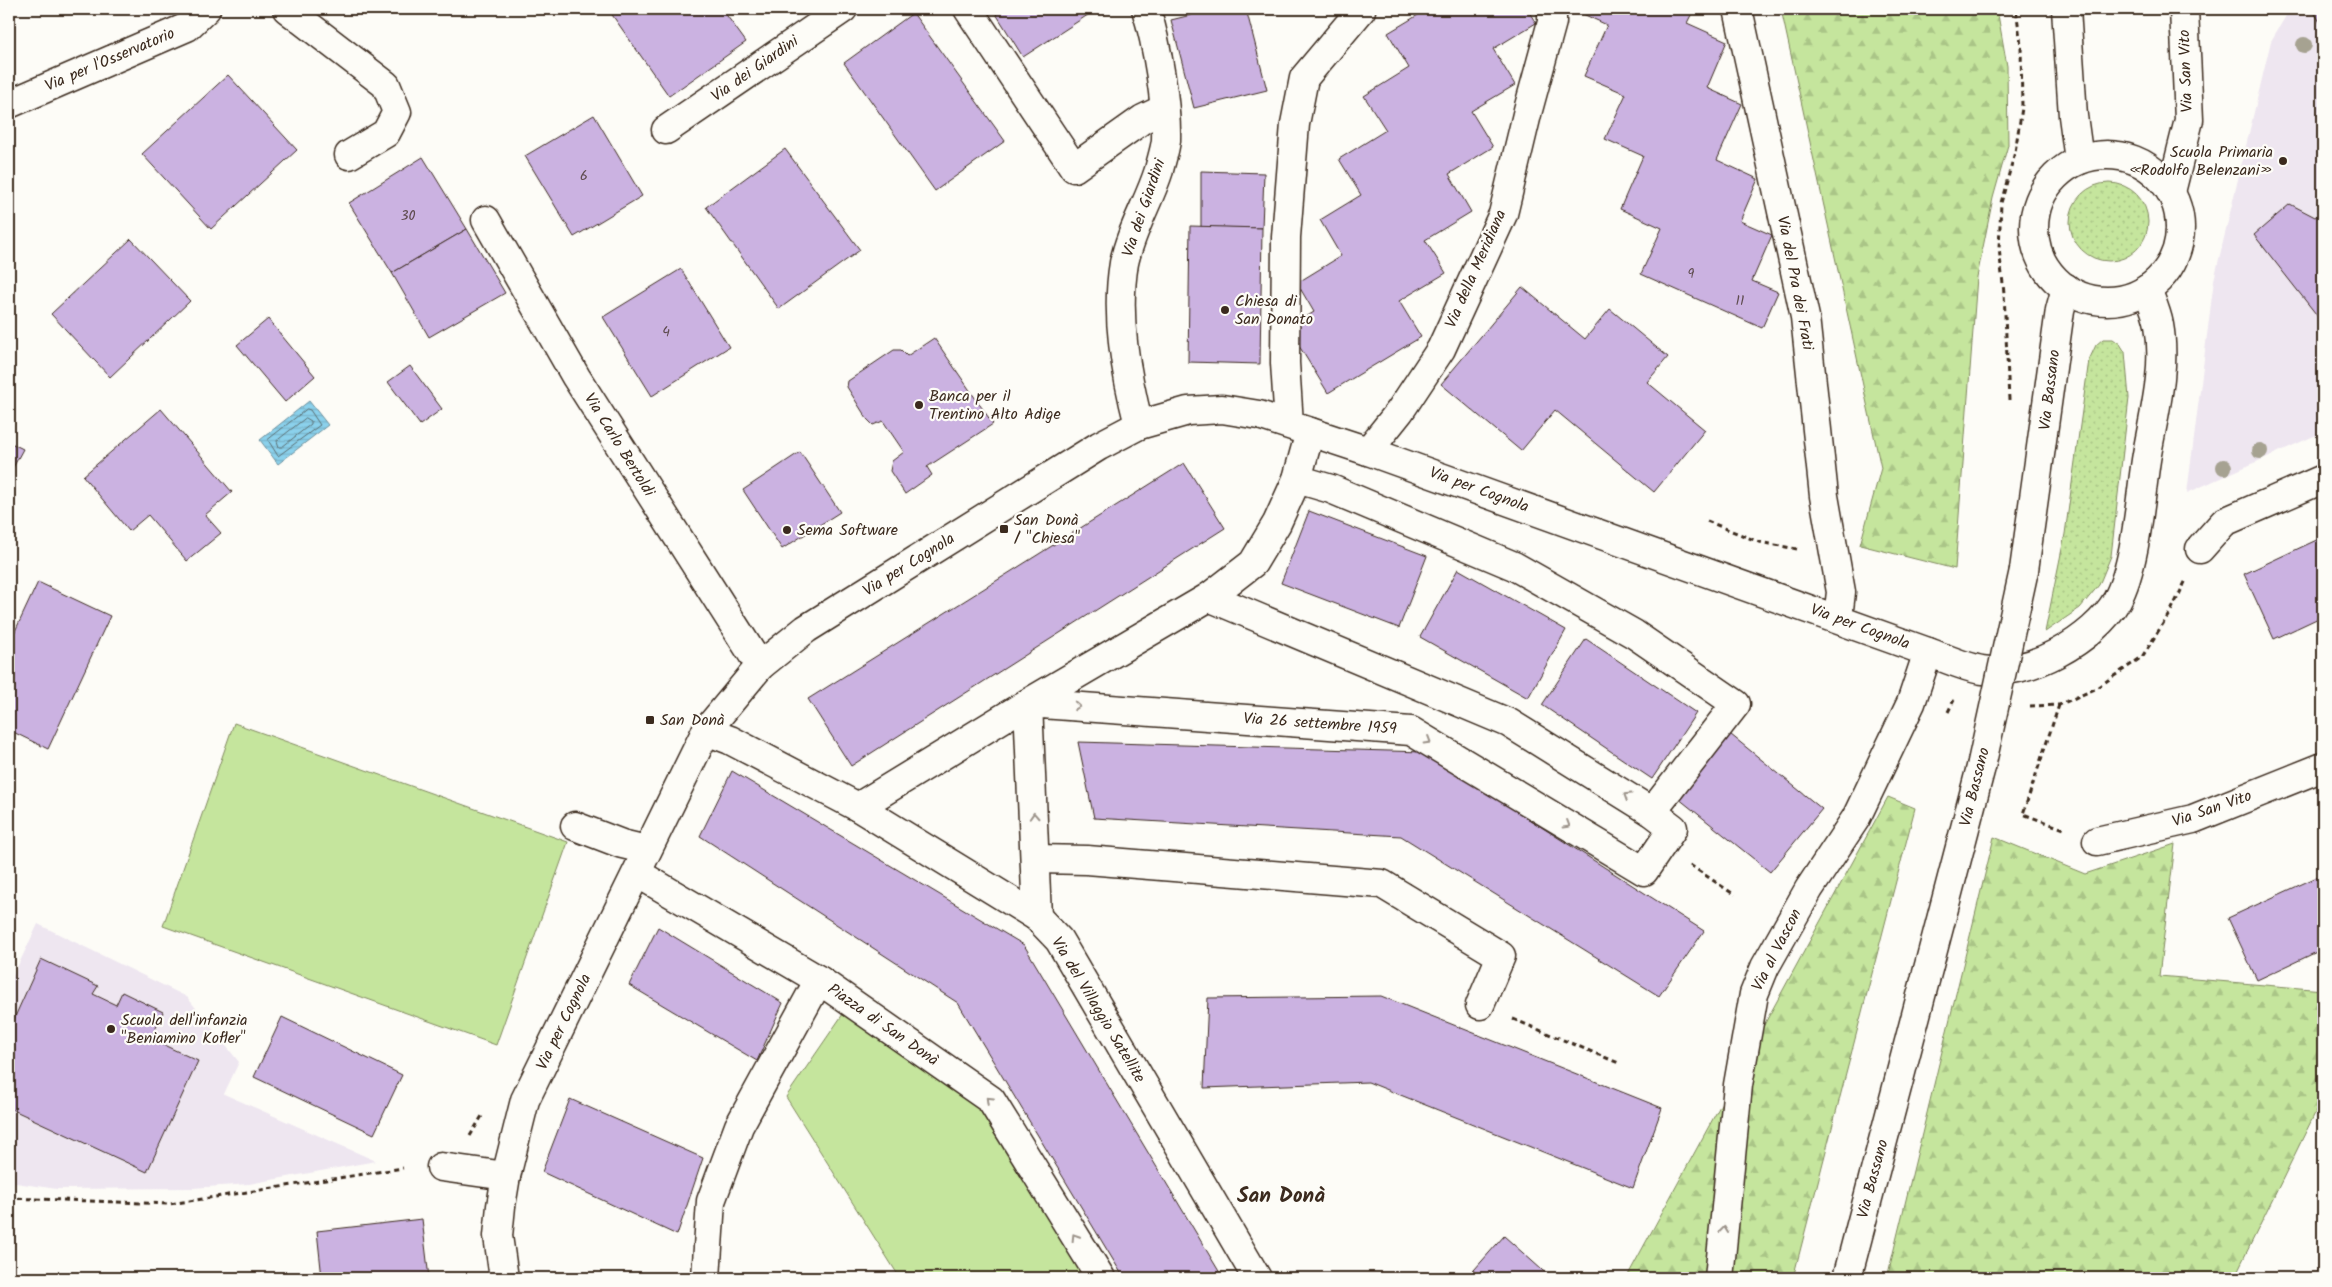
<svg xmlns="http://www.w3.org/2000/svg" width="2332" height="1287" viewBox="0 0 2332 1287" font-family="Kalam,sans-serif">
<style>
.built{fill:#eee6f0}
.grass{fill:url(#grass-dots);stroke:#80885e}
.forest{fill:url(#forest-firs);stroke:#80885e}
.green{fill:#c5e59d;stroke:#80885e}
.water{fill:url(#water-rules);stroke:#6b8e9a}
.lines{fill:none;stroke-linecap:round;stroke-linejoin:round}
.shore{stroke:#5b6d70;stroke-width:1}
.building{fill:#cbb2e1;stroke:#3b2a1e}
.minor-casing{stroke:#3b2a1e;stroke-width:31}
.major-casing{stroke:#3b2a1e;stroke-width:31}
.path{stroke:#3b2a1e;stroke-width:3;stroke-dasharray:5 4;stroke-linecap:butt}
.minor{stroke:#fdfcf7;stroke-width:28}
.major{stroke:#fdfcf7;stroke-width:28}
.major-bridge-casing{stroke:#3b2a1e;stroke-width:31;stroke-linecap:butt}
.major-bridge{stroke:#fdfcf7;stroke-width:28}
.tree{fill:#a6a291}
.oneway{stroke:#9c938a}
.poi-dot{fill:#3b2a1e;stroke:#fdfcf7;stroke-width:2}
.labels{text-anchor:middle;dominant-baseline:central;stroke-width:4.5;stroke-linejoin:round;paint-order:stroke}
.number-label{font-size:14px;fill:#5f4c4f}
.street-label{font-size:16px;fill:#3b2a1e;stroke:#fdfcf7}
.poi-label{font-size:16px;fill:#3b2a1e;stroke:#fdfcf7;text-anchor:start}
.district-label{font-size:21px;font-weight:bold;fill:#3b2a1e;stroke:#fdfcf7}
</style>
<defs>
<pattern id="grass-dots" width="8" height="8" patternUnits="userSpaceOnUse" patternTransform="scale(1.25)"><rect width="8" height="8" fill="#c5e59d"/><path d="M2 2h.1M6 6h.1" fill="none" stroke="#aac587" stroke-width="1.8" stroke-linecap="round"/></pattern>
<pattern id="forest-firs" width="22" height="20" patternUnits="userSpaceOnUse" patternTransform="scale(1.25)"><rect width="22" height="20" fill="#c5e59d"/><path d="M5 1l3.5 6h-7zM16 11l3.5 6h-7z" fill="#aac587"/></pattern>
<pattern id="water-rules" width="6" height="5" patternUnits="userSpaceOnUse" patternTransform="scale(1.25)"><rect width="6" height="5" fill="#8bd1ec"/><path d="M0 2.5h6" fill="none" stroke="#79b4ca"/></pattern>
</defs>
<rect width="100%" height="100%" fill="#fdfcf7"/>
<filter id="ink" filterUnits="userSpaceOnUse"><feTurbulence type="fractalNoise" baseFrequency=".02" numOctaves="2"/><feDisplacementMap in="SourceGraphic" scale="10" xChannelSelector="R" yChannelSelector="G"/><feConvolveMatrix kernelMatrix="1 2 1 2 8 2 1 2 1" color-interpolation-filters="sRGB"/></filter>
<g filter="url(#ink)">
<g class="built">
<polygon points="2290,9 2323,9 2323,432 2187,493 2214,280 2271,41"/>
<polygon points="38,924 187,997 239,1062 224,1094 376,1161 249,1184 193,1188 57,1189 9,1182 9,984"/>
</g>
<g class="grass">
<circle cx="2109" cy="222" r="39"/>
<polygon points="2103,339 2113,339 2120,344 2125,352 2129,398 2111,556 2099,585 2080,608 2045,632 2065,534 2089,360 2096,345"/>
</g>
<g class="forest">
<polygon points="1781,9 1997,9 2007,66 2008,145 1993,198 1977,277 1955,569 1860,545 1881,468"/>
<polygon points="1888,797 1915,808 1793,1278 1629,1278 1628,1275"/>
<polygon points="1994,837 2085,874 2175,844 2159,976 2323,990 2323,1097 2234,1278 1887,1278"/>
</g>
<g class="green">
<polygon points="234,723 568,842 496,1045 163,926"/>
<polygon points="843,1014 987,1112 1089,1278 900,1278 786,1097"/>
</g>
<polygon class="water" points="309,401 328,425 278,464 260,440"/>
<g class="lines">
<g class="shore">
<polygon points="307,409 310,410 320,425 278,456 268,440"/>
<polygon points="306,418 311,421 311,424 282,447 279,447 277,441"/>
</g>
</g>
<g class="building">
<polygon points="608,9 722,9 746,42 669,96"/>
<polygon points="993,9 1097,9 1023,57"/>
<polygon points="1215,9 1246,9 1267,90 1194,108 1171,20"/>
<polygon points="1428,9 1527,9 1536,23 1493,49 1515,85 1471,111 1493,147 1449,174 1471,212 1425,240 1446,273 1399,301 1421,337 1328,393 1288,328 1314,312 1297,283 1341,256 1320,220 1361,195 1339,159 1386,130 1364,96 1409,68 1388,33"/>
<polygon points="1572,9 1694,9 1687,23 1727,41 1707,88 1742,104 1717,160 1758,179 1740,221 1772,235 1752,281 1778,292 1762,328 1641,274 1662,228 1620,209 1643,156 1605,139 1626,94 1584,76 1607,25"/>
<polygon points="2312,9 2323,9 2323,27"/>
<polygon points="913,13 1005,141 935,191 844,63"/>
<polygon points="228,75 297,150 211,229 142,154"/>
<polygon points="594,115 642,196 574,237 525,156"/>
<polygon points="785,149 860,250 779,309 706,207"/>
<polygon points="423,157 467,229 392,273 349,203"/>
<polygon points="1201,171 1264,173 1262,228 1201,227"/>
<polygon points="2290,204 2315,217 2323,212 2323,323 2254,235"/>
<polygon points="1190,226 1262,228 1260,364 1188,362"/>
<polygon points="467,229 505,293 429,337 392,273"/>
<polygon points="131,239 190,301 110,377 51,314"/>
<polygon points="681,269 729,347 652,396 603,317"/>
<polygon points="1522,287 1585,339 1610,309 1668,357 1647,382 1705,430 1654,492 1555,410 1521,451 1441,384"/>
<polygon points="268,319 315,376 285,402 237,345"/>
<polygon points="934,338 993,424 927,467 932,475 905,494 890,471 892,461 904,452 883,421 873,425 867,419 847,387 848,381 894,350 901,350 907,356"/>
<polygon points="410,366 442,409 420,425 388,382"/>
<polygon points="161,409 232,492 205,515 221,533 187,561 148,515 129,531 83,476"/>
<polygon points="9,442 23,449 9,475"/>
<polygon points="800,452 840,512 782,549 743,490"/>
<polygon points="1184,463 1225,528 851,766 808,699"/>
<polygon points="1309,511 1427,556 1399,628 1281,583"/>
<polygon points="2323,537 2323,616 2274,639 2244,574"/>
<polygon points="1458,569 1566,630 1528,698 1420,637"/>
<polygon points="38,582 110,616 48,749 9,730 9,644"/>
<polygon points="1586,639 1696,713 1652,779 1542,705"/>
<polygon points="1725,730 1822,809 1770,872 1673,794"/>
<polygon points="1078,742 1424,752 1704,931 1659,996 1401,836 1094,818"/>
<polygon points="732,771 1024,945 1223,1278 1124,1278 958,1003 700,836"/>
<polygon points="2317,877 2323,891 2323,949 2257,980 2228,918"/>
<polygon points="658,927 783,1003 757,1061 629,985"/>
<polygon points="41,959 98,986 93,994 116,1005 122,992 163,1012 151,1039 198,1061 147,1172 9,1108 9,1030"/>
<polygon points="1381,996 1662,1108 1633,1188 1368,1082 1204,1088 1208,998"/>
<polygon points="282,1017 402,1075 374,1134 254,1077"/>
<polygon points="570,1099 703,1158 677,1235 542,1172"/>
<polygon points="422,1219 429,1278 322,1278 317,1231"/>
<polygon points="1504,1236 1551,1278 1467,1278"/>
</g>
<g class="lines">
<defs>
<g id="minor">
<polyline points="287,9 386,85 397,112 386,133 349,155"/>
<polyline points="968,9 1074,168 1143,119 1164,109"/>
<polyline points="1738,9 1805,317 1824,496 1841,592 1838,618"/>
<polyline points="9,104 187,27 206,9"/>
<polyline points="666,130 843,9"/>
<polyline points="2171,192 2189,120 2184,9"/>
<polyline points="486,220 576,377 760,666"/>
<polyline points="1289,424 1285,363 1286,237 1295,124 1304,78 1361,10"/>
<path d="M1139,425C1126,374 1115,316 1124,263C1131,230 1149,202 1159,170C1161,161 1165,150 1166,140C1167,105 1157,43 1146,9"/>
<polyline points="1368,451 1400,411 1441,349 1503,214 1528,110 1552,22 1552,9"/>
<polyline points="1297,479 1331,489 1514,566 1634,634 1736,704 1652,812"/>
<polyline points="2200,549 2224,522 2323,479"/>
<polyline points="706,731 730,740 858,807 1037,917 1059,940 1257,1278"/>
<polyline points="858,807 1028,703 1209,597 1253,563 1277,523 1297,479 1310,432"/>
<polyline points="575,826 622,844 647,850"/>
<polyline points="2097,841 2193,819 2323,767"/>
<polyline points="1036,859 1087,860 1382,884 1501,956 1480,1005"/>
<polyline points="637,873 819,980 991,1100 1101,1278"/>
<polyline points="1037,917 1028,703 1411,731 1644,871 1673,828 1652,812 1509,723 1209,597"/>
<polyline points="441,1167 506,1176"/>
<polyline points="706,1278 711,1201 739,1126 819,980"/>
<polyline points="1719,1278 1738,1085 1754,994 1765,967 1809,889 1856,818 1911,703 1928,652"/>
</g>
<g id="major">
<polyline points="2066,9 2073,116 2079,160"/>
<circle cx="2107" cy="228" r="73"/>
<polyline points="2024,570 2060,310 2066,288"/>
<path d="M504,1278L498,1236L501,1206L506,1176L525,1100L706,731L760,666L806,629L1099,446L1139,425L1188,411L1222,409L1259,415L1368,451L1928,652C1945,658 1964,667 1982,670C2028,677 2094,640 2117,600C2136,565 2140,500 2146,460C2153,417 2167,369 2159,325C2157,313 2151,300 2147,289"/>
<polyline points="1847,1278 1981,767"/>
</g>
</defs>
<use href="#minor" class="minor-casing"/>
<use href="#major" class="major-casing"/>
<g class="path">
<polyline points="2009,400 2004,293 1999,248 2001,203 2015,152 2022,108 2021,45 2016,9"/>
<polyline points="1707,521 1759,542 1797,549"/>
<polyline points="2059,705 2023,814 2064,829"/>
<polyline points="2030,706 2059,705 2095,689 2142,657 2171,611 2186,580"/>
<polyline points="1948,712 1954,700"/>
<polyline points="1690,865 1735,895"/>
<polyline points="1513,1019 1621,1064"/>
<polyline points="470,1136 482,1116"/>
<polyline points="9,1198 170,1204 403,1168"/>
</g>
<use href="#minor" class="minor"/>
<use href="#major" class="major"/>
<defs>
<polyline id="major-bridge" points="1981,767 2024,570"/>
</defs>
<use href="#major-bridge" class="major-bridge-casing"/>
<use href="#major-bridge" class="major-bridge"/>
</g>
<g class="tree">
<circle cx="2304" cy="45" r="8"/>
<circle cx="2260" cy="451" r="8"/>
<circle cx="2224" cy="467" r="8"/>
</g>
<defs><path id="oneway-chevron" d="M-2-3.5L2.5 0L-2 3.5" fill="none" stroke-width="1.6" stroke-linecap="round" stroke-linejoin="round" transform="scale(1.25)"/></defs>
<g class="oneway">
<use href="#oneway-chevron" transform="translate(1077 706) rotate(4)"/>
<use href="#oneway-chevron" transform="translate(1428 741) rotate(31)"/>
<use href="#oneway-chevron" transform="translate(1627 796) rotate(-148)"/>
<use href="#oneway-chevron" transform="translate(1034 816) rotate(-93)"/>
<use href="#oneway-chevron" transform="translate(1567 825) rotate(31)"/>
<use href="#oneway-chevron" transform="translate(989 1100) rotate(-136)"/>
<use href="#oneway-chevron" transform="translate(1724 1230) rotate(-84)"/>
<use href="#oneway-chevron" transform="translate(1075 1237) rotate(-122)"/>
</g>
</g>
<g class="poi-dot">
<circle cx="2283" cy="161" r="5"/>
<circle cx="1225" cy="310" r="5"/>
<circle cx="919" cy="405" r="5"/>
<rect x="999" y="524" width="10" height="10" rx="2.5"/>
<circle cx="787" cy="530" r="5"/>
<rect x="645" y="715" width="10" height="10" rx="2.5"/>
<circle cx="111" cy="1029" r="5"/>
</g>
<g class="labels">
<g class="number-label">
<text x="584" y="176">6</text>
<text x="408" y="216">30</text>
<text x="1691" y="274">9</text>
<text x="1740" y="301">11</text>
<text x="666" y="332">4</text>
</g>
<g class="street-label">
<text transform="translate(110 60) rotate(-23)">Via per l'Osservatorio</text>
<text transform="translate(755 69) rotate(-35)">Via dei Giardini</text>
<text transform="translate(2186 71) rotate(-92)">Via San Vito</text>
<text transform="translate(1144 208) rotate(-71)">Via dei Giardini</text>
<text transform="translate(1476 269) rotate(-66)">Via della Meridiana</text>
<text transform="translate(1795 283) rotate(79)">Via del Pra dei Frati</text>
<text transform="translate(2050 390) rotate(-83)">Via Bassano</text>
<text transform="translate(619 445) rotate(58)">Via Carlo Bertoldi</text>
<text transform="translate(1479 490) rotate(20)">Via per Cognola</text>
<text transform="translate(909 565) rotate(-32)">Via per Cognola</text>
<text transform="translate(1860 627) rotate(20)">Via per Cognola</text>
<text transform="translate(1320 724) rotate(4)">Via 26 settembre 1959</text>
<text transform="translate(1975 787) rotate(-76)">Via Bassano</text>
<text transform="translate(2212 809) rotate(-19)">Via San Vito</text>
<text transform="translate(1777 950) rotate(-63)">Via al Vascon</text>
<text transform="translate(1098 1010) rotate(59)">Via del Villaggio Satellite</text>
<text transform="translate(564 1022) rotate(-64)">Via per Cognola</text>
<text transform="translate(883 1025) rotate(35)">Piazza di San Donà</text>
<text transform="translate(1873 1179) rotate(-75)">Via Bassano</text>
</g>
<g class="poi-label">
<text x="2273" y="152" text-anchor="end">Scuola Primaria<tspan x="2273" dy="18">«Rodolfo Belenzani»</tspan></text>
<text x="1235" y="301">Chiesa di<tspan x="1235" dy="18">San Donato</tspan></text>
<text x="929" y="396">Banca per il<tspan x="929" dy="18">Trentino Alto Adige</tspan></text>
<text x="1014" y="520">San Donà<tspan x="1014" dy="18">/ "Chiesa"</tspan></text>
<text x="797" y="530">Sema Software</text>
<text x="660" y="720">San Donà</text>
<text x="121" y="1020">Scuola dell'infanzia<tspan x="121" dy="18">"Beniamino Kofler"</tspan></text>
</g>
<g class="district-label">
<text x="1281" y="1196">San Donà</text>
</g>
</g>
<rect width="2332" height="1287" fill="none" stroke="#fdfcf7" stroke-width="30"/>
<rect x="15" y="15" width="2302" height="1257" fill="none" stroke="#3b2a1e" stroke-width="2" filter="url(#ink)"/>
</svg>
